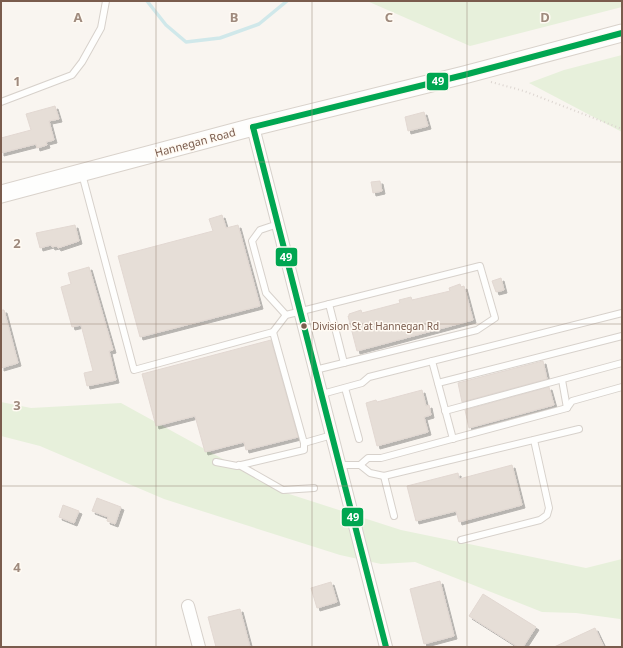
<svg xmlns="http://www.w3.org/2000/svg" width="623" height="648" viewBox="0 0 623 648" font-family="'Noto Sans',sans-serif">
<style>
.green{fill:#e7f0db}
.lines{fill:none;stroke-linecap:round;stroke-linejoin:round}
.stream{stroke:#d0e8ea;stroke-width:3.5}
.building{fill:#e6ded7;stroke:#e2d8d2;filter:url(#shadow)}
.lane-casing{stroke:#d7d1cb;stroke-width:8}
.street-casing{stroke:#d7d1cb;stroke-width:14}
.secondary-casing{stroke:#d9d2cb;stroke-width:19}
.path{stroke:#dcd5d0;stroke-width:2;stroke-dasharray:1 3;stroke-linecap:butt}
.lane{stroke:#fefefd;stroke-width:6}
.street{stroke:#fefefd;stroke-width:12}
.secondary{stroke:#fefefd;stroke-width:17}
.bus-1-casing{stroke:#fffaf3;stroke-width:9}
.bus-1{stroke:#00a651;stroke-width:6}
.grid{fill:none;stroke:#9f8a7d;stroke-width:1;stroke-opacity:0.55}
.bus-dot{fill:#7a5c4d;stroke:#fffaf3;stroke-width:1.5}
.labels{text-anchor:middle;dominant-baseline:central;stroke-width:3;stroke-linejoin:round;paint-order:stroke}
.bus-label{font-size:10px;fill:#7a5c4d;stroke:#fffaf3;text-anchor:start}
.street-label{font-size:11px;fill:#7a5c4d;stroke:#fffaf3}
.grid-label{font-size:13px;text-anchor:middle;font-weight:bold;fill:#9f8a7d;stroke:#fffaf3;stroke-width:3;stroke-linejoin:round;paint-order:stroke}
.line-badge{stroke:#fffaf3;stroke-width:1.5}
.badge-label{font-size:11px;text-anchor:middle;font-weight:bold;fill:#fff}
</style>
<defs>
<filter id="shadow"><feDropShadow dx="3" dy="3" stdDeviation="0" flood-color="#0004"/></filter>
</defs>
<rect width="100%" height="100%" fill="#f9f5f0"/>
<g class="green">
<polygon points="367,1 622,1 622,7 470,46"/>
<polygon points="622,55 622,132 529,83 564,70"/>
<polygon points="1,402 31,408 121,403 283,492 401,530 586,568 622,559 622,622 620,619 576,613 542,612 415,562 381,564 340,555 164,499 40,446 1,436"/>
</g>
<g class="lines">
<polyline class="stream" points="147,1 166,25 186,42 220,38 259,24 287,1"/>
</g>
<g class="building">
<polygon points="55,106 59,119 49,121 54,140 46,142 47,145 37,148 36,144 1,153 1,138 31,130 26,114"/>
<polygon points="424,112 428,126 408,131 405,117"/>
<polygon points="380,181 382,191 373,193 371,182"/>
<polygon points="222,215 226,228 238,225 260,306 140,337 118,256 213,231 209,219"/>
<polygon points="75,225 79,241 58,248 57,246 52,247 51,245 40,248 36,233"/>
<polygon points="89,267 113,350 109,351 116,380 87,386 84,373 93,371 81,325 72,327 61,287 71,284 68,273"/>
<polygon points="501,278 504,290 496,292 492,281"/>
<polygon points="460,284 461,287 464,286 473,320 357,351 348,316 349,316 349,314 361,310 362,313 400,303 399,300 411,297 412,300 450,291 449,288"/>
<polygon points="1,310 4,310 18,363 1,368"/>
<polygon points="271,340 298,437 246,450 244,442 205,452 195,416 156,426 142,374"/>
<polygon points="543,361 547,379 462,402 458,383"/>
<polygon points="549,387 554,405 469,428 465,410"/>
<polygon points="422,390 426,406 429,405 431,415 424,417 428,432 377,446 366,403 376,400 377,402"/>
<polygon points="512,465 522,505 459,522 456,511 416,521 407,486 458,473 459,479"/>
<polygon points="97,498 121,507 115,524 107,521 108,517 92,511"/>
<polygon points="63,505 79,511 74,523 59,517"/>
<polygon points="440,581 454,636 424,644 410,589"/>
<polygon points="331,582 337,602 317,608 311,588"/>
<polygon points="483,594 536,627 523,647 518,647 469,616"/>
<polygon points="240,609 250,647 216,647 208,617"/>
<polygon points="595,628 604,647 554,647"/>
</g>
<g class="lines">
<defs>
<g id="lane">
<polyline points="1,102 72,75 82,62 101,28 106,1"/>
<polyline points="82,174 134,370 273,332 304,443 304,450 237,466 216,462"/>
<polyline points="278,224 260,230 252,241 266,293 286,315"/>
<polyline points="329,304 344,363"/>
<polyline points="273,332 286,315 480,266 495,318 477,330 315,370"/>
<polyline points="432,361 453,439"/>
<polyline points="562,380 567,408"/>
<polyline points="438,383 622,336"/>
<polyline points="345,388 359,439"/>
<polyline points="322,394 362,383 369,377 622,313"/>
<polyline points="445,411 622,363"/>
<polyline points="304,443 332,435"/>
<polyline points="239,465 283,490 314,488"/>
<polyline points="339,465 360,465 370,473 384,476 579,429"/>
<polyline points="360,465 368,458 381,458 567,408 572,401 622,387"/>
<polyline points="384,476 394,516"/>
<polyline points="461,540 540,520 547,515 549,508 534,440"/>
</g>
<g id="street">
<polyline points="253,127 386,647"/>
<polyline points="188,606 199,647"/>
</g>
<polyline id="secondary" points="1,194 253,127 464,75 622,33"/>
</defs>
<use href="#lane" class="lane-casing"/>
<use href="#street" class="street-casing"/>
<use href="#secondary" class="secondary-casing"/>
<polyline class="path" points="491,82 524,91 622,129"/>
<use href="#lane" class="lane"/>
<use href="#street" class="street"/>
<use href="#secondary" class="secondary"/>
<defs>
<g id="bus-1">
<polyline points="253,127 386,647"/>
<polyline points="253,127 464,75 622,33"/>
</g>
</defs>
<use href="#bus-1" class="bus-1-casing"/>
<use href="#bus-1" class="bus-1"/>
</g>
<path class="grid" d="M156,1V647M312,1V647M467,1V647M1,162H622M1,324H622M1,486H622"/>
<circle class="bus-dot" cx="304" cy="326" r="3.5"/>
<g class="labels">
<g class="bus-label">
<text x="312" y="326">Division St at Hannegan Rd</text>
</g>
<g class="street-label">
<text transform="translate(195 142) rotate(-15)">Hannegan Road</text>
</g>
</g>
<g class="grid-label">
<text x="78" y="22">A</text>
<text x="234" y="22">B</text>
<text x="389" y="22">C</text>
<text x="545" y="22">D</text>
<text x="17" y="86">1</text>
<text x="17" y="248">2</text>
<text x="17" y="410">3</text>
<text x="17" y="572">4</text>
</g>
<g class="line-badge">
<rect x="426" y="72" width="23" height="19" rx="4" fill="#00a651"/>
<rect x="275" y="247" width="23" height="20" rx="4" fill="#00a651"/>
<rect x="341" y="507" width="23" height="20" rx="4" fill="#00a651"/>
</g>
<g class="badge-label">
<text x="438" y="85">49</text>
<text x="286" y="261">49</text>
<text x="353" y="521">49</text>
</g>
<rect width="623" height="648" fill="none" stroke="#7a5c4d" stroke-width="4"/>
</svg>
